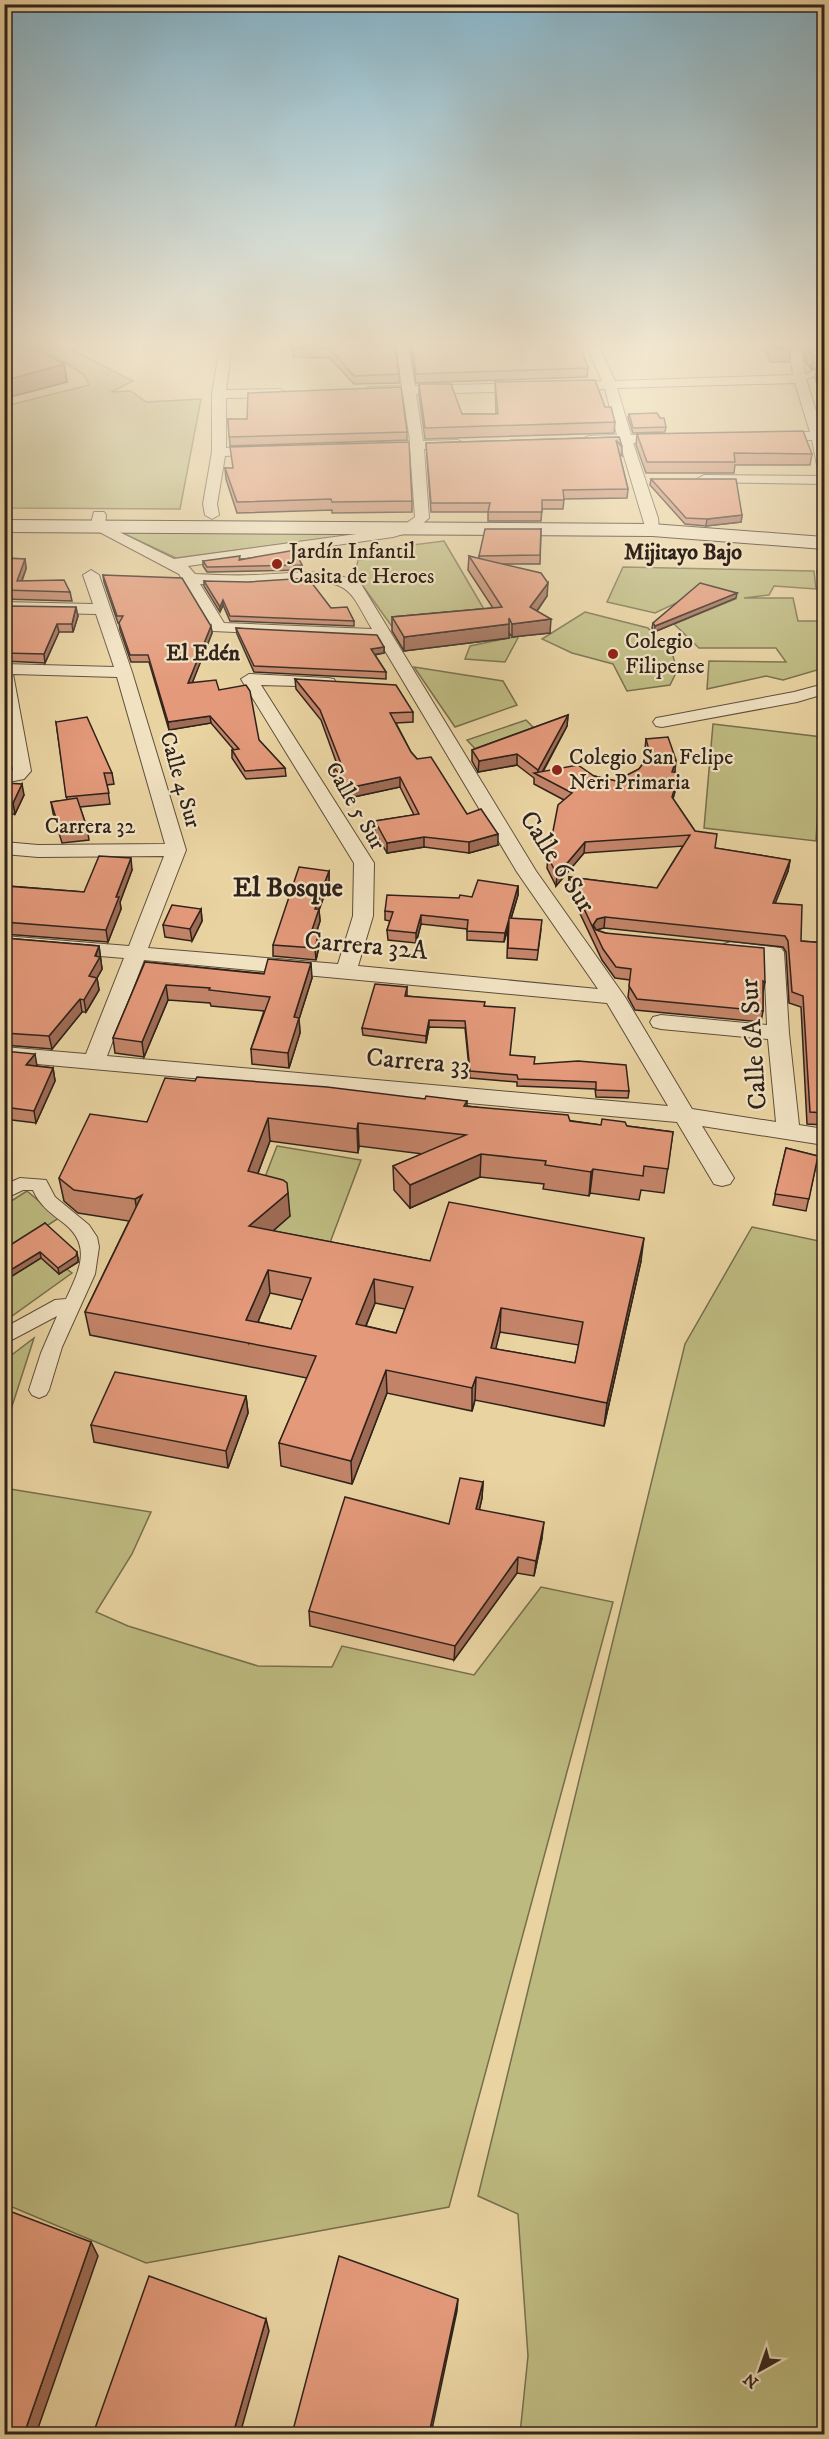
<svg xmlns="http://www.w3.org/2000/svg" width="829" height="2439" viewBox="0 0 829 2439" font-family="'IM FELL DW Pica',serif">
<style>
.green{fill:#bdba80;stroke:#766e4d;stroke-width:1.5}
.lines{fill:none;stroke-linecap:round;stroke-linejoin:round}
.pedestrian-casing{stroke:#5e4e3c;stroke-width:2}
.minor-casing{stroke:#5e4e3c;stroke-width:2}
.secondary-casing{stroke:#2f221a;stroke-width:2}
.pedestrian{fill:#f1e2c2;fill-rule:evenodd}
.minor{fill:#f1e2c2;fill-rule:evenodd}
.secondary{fill:#f1e2c2;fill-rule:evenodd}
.wall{fill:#c38469;stroke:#2f221a;stroke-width:1.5;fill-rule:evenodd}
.shaded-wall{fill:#9f6b55;stroke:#2f221a;stroke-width:1.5}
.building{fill:#e3997a;stroke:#2f221a;stroke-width:1.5;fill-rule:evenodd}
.poi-dot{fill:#8f2418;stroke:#f1e2c2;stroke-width:2}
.labels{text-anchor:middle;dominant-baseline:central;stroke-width:4.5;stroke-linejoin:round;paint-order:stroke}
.far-poi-label{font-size:22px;fill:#2f221a;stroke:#f1e2c2;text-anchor:start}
.far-neighbourhood-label{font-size:22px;font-weight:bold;fill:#2f221a;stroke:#f1e2c2}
.far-street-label{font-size:22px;fill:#2f221a;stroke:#f1e2c2}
.street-label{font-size:26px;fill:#2f221a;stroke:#f1e2c2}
.neighbourhood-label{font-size:27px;font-weight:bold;fill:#2f221a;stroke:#f1e2c2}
</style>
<rect width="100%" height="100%" fill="#e9d3a1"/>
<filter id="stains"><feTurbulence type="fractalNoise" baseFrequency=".00333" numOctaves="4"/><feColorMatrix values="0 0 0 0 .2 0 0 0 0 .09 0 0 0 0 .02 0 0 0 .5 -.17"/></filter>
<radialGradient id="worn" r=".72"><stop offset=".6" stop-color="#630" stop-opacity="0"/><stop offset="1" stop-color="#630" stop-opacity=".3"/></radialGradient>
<g class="green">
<polygon points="39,346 64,346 133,381 111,392 131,391 146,402 201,399 180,509 5,508 5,406 89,385 84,375"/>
<polygon points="116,530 358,532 351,535 176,558"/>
<polygon points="444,541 488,616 393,628 355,575 358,560 383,557 379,549"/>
<polygon points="623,567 814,571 816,589 774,586 769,595 744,598 793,598 798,621 819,621 824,632 824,668 783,680 766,676 707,689 709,661 786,662 776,648 699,648 674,624 735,599 704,590 655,613 607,602"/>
<polygon points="585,612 648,628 673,656 677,671 670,685 627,691 613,664 572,653 542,639"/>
<polygon points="519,636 505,662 465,659 470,646"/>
<polygon points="414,667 503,681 517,705 455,727"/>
<polygon points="526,720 538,732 481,755 467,740"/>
<polygon points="713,724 822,737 816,841 704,828"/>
<polygon points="277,1146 361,1160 325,1256 237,1240 253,1208"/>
<polygon points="27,1191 59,1218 5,1253 5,1205"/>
<polygon points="752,1227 824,1242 824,2434 520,2434 528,2356 518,2214 478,2196 685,1344"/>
<polygon points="35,1245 72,1273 5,1321 4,1266"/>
<polygon points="34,1338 5,1428 5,1360"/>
<polygon points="4,1488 151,1512 132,1554 96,1612 128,1626 258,1666 332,1667 342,1646 474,1675 541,1587 613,1602 449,2207 146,2263 5,2204"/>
</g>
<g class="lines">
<defs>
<g id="pedestrian">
<polygon points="824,366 824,372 800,382 795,379"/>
<polygon points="824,412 824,419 814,423 809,420"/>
<path d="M20,1178L46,1180L55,1197L89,1225L97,1237L99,1247L95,1274L62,1347L49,1390L46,1395L39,1398L32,1395L29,1390L41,1353L57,1316L4,1344V1328L55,1300L66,1299C80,1269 93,1244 61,1221C49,1212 39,1204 33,1190H23L4,1199V1185Z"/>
</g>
<g id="minor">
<polygon points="220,346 232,346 226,390 280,389 287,393 280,397 226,398 226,448 263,446 270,450 263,454 225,456 217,504 219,515 212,519 205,515 203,504 212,452 212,394"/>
<path d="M396,346H408L415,386L529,383L535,387L529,391L416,394L423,441L458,440L465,444L458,448L424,449L429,518L414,531L393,537L188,566L195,574C215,575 235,576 255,575C292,574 327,566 361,584L536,871L625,997L692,1109L776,1122L768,1039L661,1029L653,1027L650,1022L653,1017L661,1015L767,1025L764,957L724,952L721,948L724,944L731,942L781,948L784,952L789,1033L799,1125L824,1129V1145L702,1126L734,1178L730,1184L722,1186L714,1184L677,1122L4,1061V1047L86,1054L124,958L4,948V936L129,946L164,856L38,857L4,854V842L38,845L165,844L117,677L13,674L31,771L24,779L4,783V772L13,770L4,723V664L114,667L96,614L4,612V602L93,604L83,575L91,570L99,575L132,672L186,850L148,948L338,964L353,916L354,863L241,679L249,674L328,678L334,679L336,683L334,687L261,685L374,863L373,916L358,966L598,989L517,872L378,639L213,631L179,574L90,527L94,512H104L106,515L105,525L174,559L393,529L404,525L415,517L410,449L378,450L371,446L378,442L410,441L403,394L368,395L362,391L368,387L402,386ZM303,581C351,581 350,591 372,629L224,623L200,584L248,585ZM144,960L607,1003L668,1106L107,1056Z"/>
<polygon points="587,346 599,346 615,381 793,375 789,346 801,346 806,379 824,437 824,469 817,465 812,440 774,440 767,436 774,432 810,432 795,383 617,388 631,435 667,434 674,438 667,442 633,443 658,518 659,530 657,533 647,533 620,443 588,444 581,440 588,436 617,435 605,389 566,390 560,386 566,382 602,381"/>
<polygon points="704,475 824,476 824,484 699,482 697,479"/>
<polygon points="824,684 824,694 797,702 662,727 656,726 653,722 656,718 662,717 794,692"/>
</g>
<polygon id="secondary" points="4,520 652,524 824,537 824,549 652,536 4,532"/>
</defs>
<use href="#pedestrian" class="pedestrian-casing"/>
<use href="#minor" class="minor-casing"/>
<use href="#secondary" class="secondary-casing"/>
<use href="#pedestrian" class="pedestrian"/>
<use href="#minor" class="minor"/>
<use href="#secondary" class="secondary"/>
</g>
<g class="wall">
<polygon points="4,346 64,364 67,382 10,397 4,394"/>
<polygon points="290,346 395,346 399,374 399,383 354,384 330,358 294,357"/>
<polygon points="410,346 580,346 588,368 587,377 416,383"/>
<polygon points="764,346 791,346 789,362 770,362"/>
<polygon points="803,346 825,346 825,385 817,383 815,378 816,368 811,369 806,362"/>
<polygon points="495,382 605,407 615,422 614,433 425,439 419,395 419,384 462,414 496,414"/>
<polygon points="629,414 666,427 665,432 633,433 628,418"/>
<polygon points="228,419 407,432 407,440 230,446"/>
<polygon points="637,434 812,454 810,465 735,465 734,473 646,473 636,445"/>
<polygon points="619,437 622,447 622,456 619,453 628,489 627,498 564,499 563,509 542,509 541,521 488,521 488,512 431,512 426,443"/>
<polygon points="225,468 412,501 412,512 332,513 332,510 237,513 226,479"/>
<polygon points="651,479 742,515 741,522 706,526 685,524 650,485"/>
<polygon points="541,529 540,564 503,564 547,596 537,611 550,633 512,637 509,633 509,638 404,651 392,631 392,617 493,608 468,570 469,556 479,559 479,556"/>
<polygon points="820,556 825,557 825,593 822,593 817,572"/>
<polygon points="4,558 25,559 26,569 22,581 70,592 72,601 4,599"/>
<polygon points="240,559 302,565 302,570 210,572 207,572 203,566 203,561"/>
<polygon points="103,575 212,633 192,683 219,690 259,740 285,768 286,776 246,779 232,758 232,750 234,750 211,723 169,730 149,662 131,662 120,630 119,623 118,623 104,582"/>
<polygon points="204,581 331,608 354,621 354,626 230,621 223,605 220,612 204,586"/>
<polygon points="736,598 654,632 652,628 653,623"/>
<polygon points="4,612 78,616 73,632 59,632 45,663 4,661"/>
<polygon points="236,628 384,647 384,653 375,655 386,672 386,679 254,672 237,634"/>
<polygon points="822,631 825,631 825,648 820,645"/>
<polygon points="295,679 413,712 413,722 396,723 411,752 467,814 498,845 469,853 424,847 387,853 375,832 375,821 414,815 400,787 344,799 344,788 334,778 334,768 338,767 321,720 296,689"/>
<polygon points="568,715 567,726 543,772 594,776 616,781 639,769 647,758 645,749 646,739 675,771 674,772 677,784 673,799 695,831 715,848 790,860 788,871 775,903 801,941 825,943 825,1125 807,1124 801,1007 789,1003 786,952 783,947 604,928 596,930 765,982 763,993 763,1011 761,1022 635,1010 628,997 630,980 615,978 602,960 568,888 569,877 657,888 683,846 584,853 556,886 547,868 548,857 564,800 534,784 534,778 517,765 478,772 472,761 472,750"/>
<polygon points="56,722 112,773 114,784 107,785 110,804 80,807 87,828 89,840 62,843 53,813 51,802 67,800"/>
<polygon points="4,783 24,795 15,814 4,814"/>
<polygon points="132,870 120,902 121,909 108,942 4,934 4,880 9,886 84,892"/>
<polygon points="329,871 329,882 319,910 320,921 317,931 319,931 320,942 316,960 273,956 273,945"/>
<polygon points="518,886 518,895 511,919 541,929 537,960 507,958 508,928 504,942 467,940 467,929 421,924 416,943 388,940 387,930 390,921 385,920 385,911 472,897"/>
<polygon points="201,909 202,921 192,941 165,937 163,925"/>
<polygon points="4,938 99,946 102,969 97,978 99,990 86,1012 82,1012 52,1049 4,1045"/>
<polygon points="145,962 312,978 299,1019 300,1033 289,1068 252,1064 251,1049 264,1011 211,1006 210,1003 168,1000 144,1057 115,1053 113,1038"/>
<polygon points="407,987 407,996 485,1006 510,1055 535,1064 629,1091 628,1098 596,1097 595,1089 517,1086 517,1082 470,1078 465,1028 429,1027 426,1043 363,1035 362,1028"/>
<polygon points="4,1051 37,1066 53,1068 55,1081 36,1123 4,1119"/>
<path d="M195,1081L425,1099L467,1101V1106L601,1125L627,1126L673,1132L664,1193L641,1190L639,1200L590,1193L589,1196L543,1189L544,1184L480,1177L410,1208L394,1190L393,1166L423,1154L359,1146L358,1153L270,1141L258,1173L290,1216L273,1231L430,1261H641L604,1426L475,1400L472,1411L387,1393L352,1484L281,1466L279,1443L307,1378L90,1335L85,1312L129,1221L78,1213L64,1201L59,1178L147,1122ZM270,1293L303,1300L291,1329L258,1322ZM375,1303L405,1309L396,1333L366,1326ZM500,1332L579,1345L575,1363L495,1349Z"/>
<polygon points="786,1148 818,1156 806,1211 773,1205"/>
<polygon points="45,1223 78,1258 78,1262 59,1274 41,1258 4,1281"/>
<polygon points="246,1396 248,1413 228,1468 94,1442 91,1425"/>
<polygon points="483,1482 482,1498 479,1510 542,1538 534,1576 517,1573 454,1660 310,1626 309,1611 449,1524"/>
</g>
<g class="shaded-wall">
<polygon points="825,352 825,365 817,365 816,368 811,369 813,356"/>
<polygon points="64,364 67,382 10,397 7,380"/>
<polygon points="742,515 741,522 706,526 707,519"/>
<polygon points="25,559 26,569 18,590 17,581"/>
<polygon points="548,583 547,596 530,621 530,607"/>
<polygon points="737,593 736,598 654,632 655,626"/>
<polygon points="223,600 223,605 220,612 220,607"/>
<polygon points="76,607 78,616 73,632 72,624"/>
<polygon points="551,619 550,633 512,637 512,624"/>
<polygon points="57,624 59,632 45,663 44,654"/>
<polygon points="509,624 509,638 404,651 404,637"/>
<polygon points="211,626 212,633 189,691 188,683"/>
<polygon points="384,647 384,653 371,655 371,649"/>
<polygon points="568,715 567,726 540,776 538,775 538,770"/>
<polygon points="210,716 211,723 169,730 168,722"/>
<polygon points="517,754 517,765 478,772 479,761"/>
<polygon points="676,760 675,771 671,783 672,772"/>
<polygon points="679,773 677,784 670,808 672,797"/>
<polygon points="400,777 400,787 344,799 343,789"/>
<polygon points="22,784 24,795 15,814 13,803"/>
<polygon points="498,834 498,845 469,853 469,842"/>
<polygon points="424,837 424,847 387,853 387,843"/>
<polygon points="585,842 584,853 556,886 557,875"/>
<polygon points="131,858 132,870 120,902 121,909 108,942 106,930 116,897"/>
<polygon points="790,860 788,871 771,914 773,903"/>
<polygon points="329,871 329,882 319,910 320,921 313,942 312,930 315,909"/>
<polygon points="518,886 518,895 508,928 509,918"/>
<polygon points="201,909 202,921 192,941 190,929"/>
<polygon points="421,915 421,924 416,943 416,933"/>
<polygon points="605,917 604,928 596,930 593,925 597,919"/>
<polygon points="509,919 508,928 504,942 505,933"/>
<polygon points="319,931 320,942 316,960 315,948"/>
<polygon points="99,946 102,969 97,978 99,990 86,1012 84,1000 89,976"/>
<polygon points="311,963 312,978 299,1019 300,1033 289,1068 288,1053 294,1017"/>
<polygon points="166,985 168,1000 144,1057 142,1042"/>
<polygon points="80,999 82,1012 52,1049 49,1036"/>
<polygon points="429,1020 429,1027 426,1043 426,1036"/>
<polygon points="35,1054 37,1066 26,1065"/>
<polygon points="53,1068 55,1081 36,1123 34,1111"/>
<polygon points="268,1118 270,1141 250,1194 248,1171"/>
<polygon points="358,1123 359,1146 358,1153 357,1129"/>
<polygon points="481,1154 480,1177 410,1208 410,1185"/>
<polygon points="593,1169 590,1193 589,1196 591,1172"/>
<polygon points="288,1193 290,1216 251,1250 249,1226"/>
<polygon points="142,1195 139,1223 135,1199"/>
<polygon points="644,1238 641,1261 604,1426 607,1403"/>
<polygon points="40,1252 41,1258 4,1281 4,1274"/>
<polygon points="77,1252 78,1258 78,1262 59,1274 58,1268"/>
<polygon points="268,1270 270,1293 249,1343 246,1320"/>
<polygon points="374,1279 375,1303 357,1347 356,1324"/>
<polygon points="501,1308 500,1332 490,1372 491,1348"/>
<polygon points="386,1370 387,1393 352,1484 351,1461"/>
<polygon points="476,1377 475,1400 472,1411 472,1388"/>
<polygon points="246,1396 248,1413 228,1468 226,1451"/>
<polygon points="483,1482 482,1498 476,1525 476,1509"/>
<polygon points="544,1522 542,1538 534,1576 536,1561"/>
<polygon points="518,1557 517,1573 454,1660 455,1646"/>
<polygon points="91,2242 98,2256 36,2434 24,2434"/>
<polygon points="458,2299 457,2311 431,2434 429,2434"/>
<polygon points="266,2319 269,2331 240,2434 233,2434"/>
</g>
<g class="building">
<polygon points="4,346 33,346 64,364 7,380 4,378"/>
<polygon points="293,346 395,346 399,374 354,376 330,349 294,349"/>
<polygon points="412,346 580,346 588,368 416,374"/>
<polygon points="771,346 791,346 791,348 772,348"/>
<polygon points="807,346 825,346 825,352 813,356"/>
<polygon points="825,361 825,371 819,369 817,365"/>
<polygon points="595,380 605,407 611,407 615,422 425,428 419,384 451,384 462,414 498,414 495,382"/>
<polygon points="401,387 407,432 229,437 228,419 247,419 248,393"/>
<polygon points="657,413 660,418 664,418 666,427 633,428 629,414"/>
<polygon points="803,431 812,454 734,453 735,462 647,462 637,434"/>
<polygon points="619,437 622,447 616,440 628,489 563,490 564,500 542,500 542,512 488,512 490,503 431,503 426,443"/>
<polygon points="409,442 412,501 332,502 331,499 237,502 225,468 233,468 230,447"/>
<polygon points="651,479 736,479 742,515 707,519 686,518"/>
<polygon points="485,529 541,529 540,555 479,556"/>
<polygon points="295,550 302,565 210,567 207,567 203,561 240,556 239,560"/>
<polygon points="469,556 541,573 548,583 530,607 551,619 512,624 509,618 509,624 404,637 392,617 502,607"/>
<polygon points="820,556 825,557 825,575"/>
<polygon points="4,558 25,559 17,581 64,580 70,592 4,590"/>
<polygon points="103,575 182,578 211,626 188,683 216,680 219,690 246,685 250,691 259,740 285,768 245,771 232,750 239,749 210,716 168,722 148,655 130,655 119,623 123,616 117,616"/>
<polygon points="308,578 331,608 347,607 354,621 230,616 223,600 220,607 204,581 248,582"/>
<polygon points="700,583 737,593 655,626 653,623"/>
<polygon points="7,606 76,607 72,624 57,624 44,654 4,653 4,612"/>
<polygon points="236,628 377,635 384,647 371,649 386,672 254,666"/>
<polygon points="295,679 396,685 413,712 390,713 411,752 417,759 431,757 467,814 481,809 498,834 469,842 424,837 387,843 375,821 419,814 400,777 343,789 345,780 334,768 342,766 320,710"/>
<polygon points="568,715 538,770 517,754 479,761 472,750"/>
<polygon points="87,717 112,773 104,773 109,793 66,797 56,722"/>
<polygon points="668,737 676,760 672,772 679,773 672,797 695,831 717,834 715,848 790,860 773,903 802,905 801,941 825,943 825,1113 810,1112 803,996 792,992 788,941 785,936 605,917 597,919 593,925 596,930 605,933 764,948 765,982 763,981 763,1011 637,999 629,986 631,969 616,967 603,949 569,877 657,888 690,835 585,842 557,875 548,857 558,805 572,793 534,773 578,765 594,776 616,781 639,769 650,754 646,739"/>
<polygon points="4,783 22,784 13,803 4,802"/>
<polygon points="77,798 87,828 60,831 51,802"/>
<polygon points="99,856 131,858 116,897 119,897 106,930 4,922 4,880 8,881 6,886 84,892"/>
<polygon points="299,867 329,871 315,909 319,909 312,930 319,931 315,948 273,945"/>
<polygon points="478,880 518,886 509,918 542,920 538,950 508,948 509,919 505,933 467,931 468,920 421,915 416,933 387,930 393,912 385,911 387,895 459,898 460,895 472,897"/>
<polygon points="172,905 201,909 190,929 163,925"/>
<polygon points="4,938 99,946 95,956 100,957 89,976 97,978 84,1000 80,999 49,1036 4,1033"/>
<polygon points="268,959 311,963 294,1017 299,1018 288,1053 251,1049 270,997 209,990 210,988 166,985 142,1042 113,1038 145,962 264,974"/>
<polygon points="375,984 407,987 405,996 485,1002 484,1006 515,1008 510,1055 535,1057 534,1064 578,1061 626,1065 629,1091 596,1090 596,1082 518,1079 517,1075 470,1071 465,1021 429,1020 426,1036 362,1028"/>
<polygon points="4,1051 35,1054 26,1065 53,1068 34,1111 4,1107"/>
<path d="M197,1077L327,1087L425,1099L426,1096L467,1101L464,1106L568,1115L570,1121L601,1125L602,1119L625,1122L627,1126L673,1132L668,1169L644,1166L643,1176L593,1169L591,1172L545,1165L546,1161L481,1154L410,1185L393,1166L466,1135L358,1123L357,1129L268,1118L248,1171L283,1180L287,1183L288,1193L249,1226L430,1261L449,1202L644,1238L607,1403L476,1377L472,1388L386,1370L351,1461L279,1443L316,1356L85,1312L142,1195L135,1199L74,1190L59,1178L90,1114L147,1122L165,1078L195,1081ZM268,1270L311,1278L291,1329L246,1320ZM374,1279L413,1287L396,1333L356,1324ZM501,1308L583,1322L575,1363L491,1348Z"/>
<polygon points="786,1148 818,1156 809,1199 775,1194"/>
<polygon points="45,1223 77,1252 76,1256 58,1268 40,1252 4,1274 4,1249"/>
<polygon points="115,1372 246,1396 226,1451 91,1425"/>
<polygon points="460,1478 483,1482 476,1509 544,1522 536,1561 518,1557 455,1646 309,1611 345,1497 449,1524"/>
<polygon points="4,2209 91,2242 24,2434 4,2434"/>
<polygon points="339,2256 458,2299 429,2434 292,2434"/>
<polygon points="149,2276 266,2319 233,2434 93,2434"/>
</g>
<linearGradient id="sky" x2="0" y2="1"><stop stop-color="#88b6cb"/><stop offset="0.5" stop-color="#f5ebd5"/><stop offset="1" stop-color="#f5ebd5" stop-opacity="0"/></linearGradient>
<rect width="829" height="688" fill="url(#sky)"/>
<g class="poi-dot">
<circle cx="277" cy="564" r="6"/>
<circle cx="613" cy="654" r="6"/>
<circle cx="557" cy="770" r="6"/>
</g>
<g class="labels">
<g class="far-poi-label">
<text x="289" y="551">Jardín Infantil<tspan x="289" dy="25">Casita de Heroes</tspan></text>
<text x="625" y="641">Colegio<tspan x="625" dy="25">Filipense</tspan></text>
<text x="569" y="757">Colegio San Felipe<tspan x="569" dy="25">Neri Primaria</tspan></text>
</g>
<g class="far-neighbourhood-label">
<text x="683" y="552">Mijitayo Bajo</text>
<text x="203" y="653">El Edén</text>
</g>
<g class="far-street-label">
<text transform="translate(180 780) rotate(74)">Calle 4 Sur</text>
<text transform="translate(355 806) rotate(60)">Calle 5 Sur</text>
<text x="90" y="826">Carrera 32</text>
</g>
<g class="street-label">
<text transform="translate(557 862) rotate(57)">Calle 6 Sur</text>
<text transform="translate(366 946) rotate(5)">Carrera 32A</text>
<text transform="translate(754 1044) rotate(-94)">Calle 6A Sur</text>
<text transform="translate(418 1062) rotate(5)">Carrera 33</text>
</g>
<g class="neighbourhood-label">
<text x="288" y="888">El Bosque</text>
</g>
</g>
<rect width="829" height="2439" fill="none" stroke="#e9d3a1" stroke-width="24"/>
<rect x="6" y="6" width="817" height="2427" fill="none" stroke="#2f221a" stroke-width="3"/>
<rect x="12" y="12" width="805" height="2415" fill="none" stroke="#2f221a" stroke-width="1.5"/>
<g transform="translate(760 2370) rotate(220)" stroke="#f1e2c2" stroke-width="4.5" paint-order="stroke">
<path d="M0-4.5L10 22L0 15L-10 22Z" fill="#2f221a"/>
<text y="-9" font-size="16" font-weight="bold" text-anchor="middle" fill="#2f221a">N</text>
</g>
<rect width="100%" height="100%" filter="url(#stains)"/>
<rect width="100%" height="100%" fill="url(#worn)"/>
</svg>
